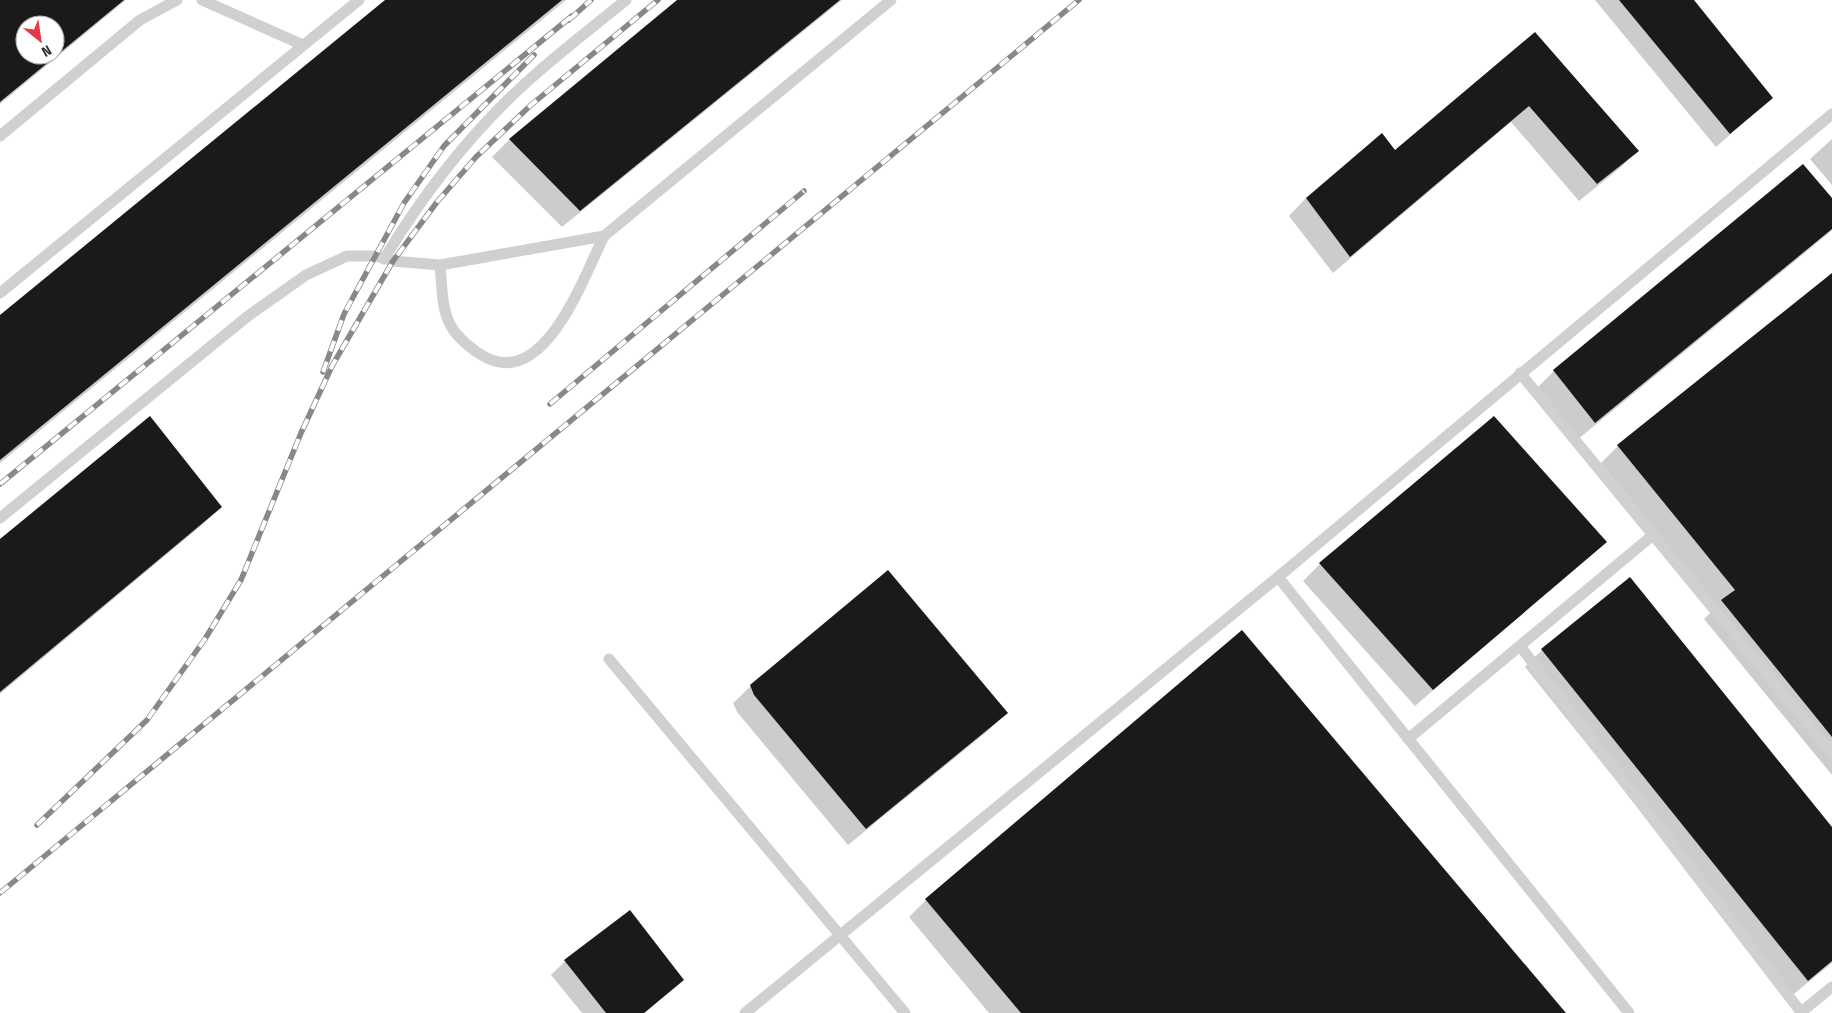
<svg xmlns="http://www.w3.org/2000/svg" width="1832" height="1013" viewBox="0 0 1832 1013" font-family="'Fira Sans Condensed',sans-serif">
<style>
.shadow{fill:#0003;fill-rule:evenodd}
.building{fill:#1a1a1a;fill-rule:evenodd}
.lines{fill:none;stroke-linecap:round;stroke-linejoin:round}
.service{stroke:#d0d0d0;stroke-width:11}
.rail-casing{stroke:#888;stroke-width:5.5}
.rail{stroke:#fff;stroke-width:4;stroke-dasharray:11;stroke-linecap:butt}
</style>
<rect width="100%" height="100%" fill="#fff"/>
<g class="shadow">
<path d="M0,0H126L0,104ZM25,25H55V55H25Z"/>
<polygon points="387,0 566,0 0,463 0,316"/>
<polygon points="679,0 842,0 562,227 492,157 509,140"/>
<polygon points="1595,0 1692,0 1771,98 1716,147"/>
<polygon points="1535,34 1637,151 1620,168 1579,201 1511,122 1333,273 1289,216 1306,198 1395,151"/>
<polygon points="1832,139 1832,185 1810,159"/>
<polygon points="1832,200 1832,230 1829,233 1577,440 1537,388 1554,371"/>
<polygon points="1832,275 1832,775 1704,619 1717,606 1601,463 1618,446"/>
<polygon points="220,507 203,524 0,694 0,541"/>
<polygon points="1605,542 1415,706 1303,581 1320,564"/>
<polygon points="1542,650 1832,829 1832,963 1790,997 1525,667"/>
<polygon points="751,686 1006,713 989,730 848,845 737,712 733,703"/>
<polygon points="926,900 1565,1013 989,1013 909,917"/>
<polygon points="630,912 682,980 645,1013 582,1013 551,975 565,961"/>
</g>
<g class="building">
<path d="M0,0H124L0,102ZM25,25H55V55H25Z"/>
<polygon points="385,0 562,0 0,460 0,315"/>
<polygon points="677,0 840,0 580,211 509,139"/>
<polygon points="1619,0 1694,0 1773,98 1730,134"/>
<polygon points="1535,32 1639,151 1597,184 1529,106 1350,257 1306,198 1382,133 1395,150"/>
<polygon points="1803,164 1832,198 1832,229 1595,423 1553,370"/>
<polygon points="1832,273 1832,737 1721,600 1735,590 1617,445"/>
<polygon points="150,416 222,507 0,692 0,539"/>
<polygon points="1494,416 1607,542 1433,690 1319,563"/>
<polygon points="888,570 1008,713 866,829 754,695 750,685"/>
<polygon points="1630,577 1832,827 1832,961 1808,981 1541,649"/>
<polygon points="1242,630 1566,1013 1021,1013 925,899"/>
<polygon points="630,910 684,980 644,1013 606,1013 564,960"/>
</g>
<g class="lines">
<g class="service">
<polyline points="202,0 303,45"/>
<polyline points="0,136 140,20 177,0"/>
<path d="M384,259C424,193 472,131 529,80C560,52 594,26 626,0"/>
<path d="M440,265C444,308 440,328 480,354C543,395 583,278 604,236"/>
<polyline points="0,293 359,0"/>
<polyline points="1520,373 1832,753"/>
<polyline points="0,518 248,316 306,275 347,256 376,256 393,261 440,265 604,236 891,0"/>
<polyline points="1278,577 1629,1013"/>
<polyline points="1520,646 1801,1012"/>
<polyline points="609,659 905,1013"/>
<polyline points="1408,739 1653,535"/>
<polyline points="745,1013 1278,577 1832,114"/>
<polyline points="1800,1013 1832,987"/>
</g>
<defs>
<g id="rail">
<polyline points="569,20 591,0"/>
<polyline points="323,372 344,314 404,203 444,146 534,55"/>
<polyline points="550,404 804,191"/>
<polyline points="0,484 572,16"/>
<polyline points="37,825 147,720 205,639 241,580 301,433 332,366 393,261 437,202 476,157 531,105 658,0"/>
<polyline points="0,893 1079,0"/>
</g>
</defs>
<use href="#rail" class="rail-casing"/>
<use href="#rail" class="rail"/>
</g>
<g transform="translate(40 40) rotate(150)"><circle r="24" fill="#ffffff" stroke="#adadad"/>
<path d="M0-4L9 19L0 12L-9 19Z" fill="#e63946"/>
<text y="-8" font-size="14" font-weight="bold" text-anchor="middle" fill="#333333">N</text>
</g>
</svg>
